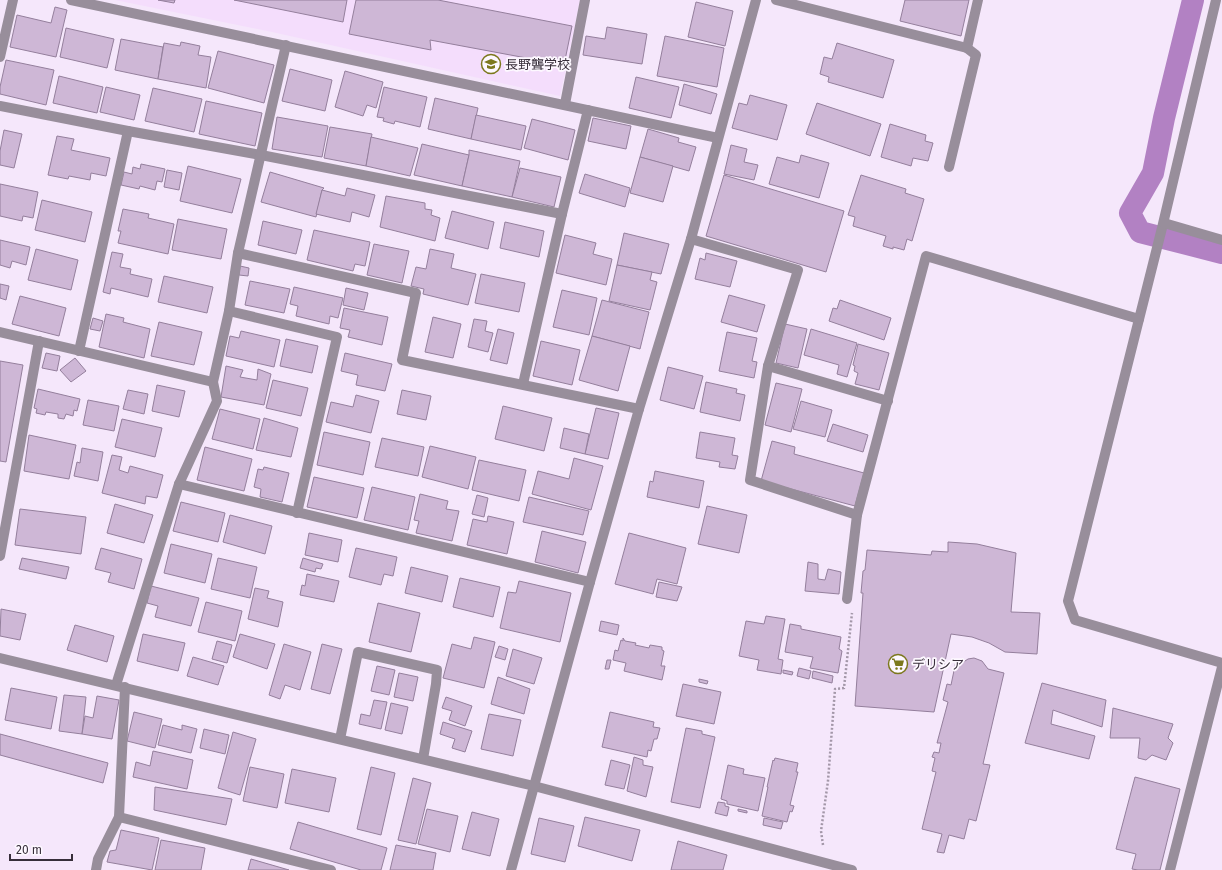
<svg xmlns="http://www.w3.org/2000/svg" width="1222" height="870" viewBox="0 0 1222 870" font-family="'Fira Sans','Noto Sans JP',sans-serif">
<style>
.built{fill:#f4ddfc}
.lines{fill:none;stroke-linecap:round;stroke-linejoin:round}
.canal{stroke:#b281c3;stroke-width:22}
.building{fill:#ceb7d6;stroke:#947f9c}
.path{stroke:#a397a8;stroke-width:2.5;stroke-dasharray:2 2;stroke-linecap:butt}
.minor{stroke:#988e9b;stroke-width:10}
.labels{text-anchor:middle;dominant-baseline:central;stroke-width:3.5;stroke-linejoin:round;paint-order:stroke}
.poi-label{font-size:13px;fill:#372e3a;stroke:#fdf8ff;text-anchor:start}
</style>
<rect width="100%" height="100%" fill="#f5e7fb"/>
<polygon class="built" points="115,0 580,0 560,96 272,32"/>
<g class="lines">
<polyline class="canal" points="1193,0 1164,118 1153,173 1130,213 1140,232 1222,253"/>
</g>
<g class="building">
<polygon points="158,0 175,0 174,3"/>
<polygon points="234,0 347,0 343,22"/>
<polygon points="356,0 438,0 572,26 564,65 430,40 431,50 349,34"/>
<polygon points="905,0 969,0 961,36 900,21"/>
<polygon points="696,2 733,11 725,46 688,37"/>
<polygon points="55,7 67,10 56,57 10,47 17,15 51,23"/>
<polygon points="607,27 647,34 642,64 583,55 586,36 605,39"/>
<polygon points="66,28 114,39 107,68 60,57"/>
<polygon points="665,36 724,48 717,87 657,76"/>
<polygon points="121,39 163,47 158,79 115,70"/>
<polygon points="181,42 200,46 198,55 211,57 206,88 158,79 164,43 180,46"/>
<polygon points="837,43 894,60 883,98 828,82 829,77 820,74 824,57 832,59"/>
<polygon points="218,51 274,65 264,103 208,88"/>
<polygon points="6,60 54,70 46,105 0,94 0,87"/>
<polygon points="290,69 332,80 325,111 282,101"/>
<polygon points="345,71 383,82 376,108 367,105 363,116 335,107"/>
<polygon points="59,76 103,87 97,113 53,103"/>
<polygon points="636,77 679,87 671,118 629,108"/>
<polygon points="684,84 717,94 711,114 679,105"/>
<polygon points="106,87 140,95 134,120 100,112"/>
<polygon points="384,87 427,97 420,127 395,121 394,124 383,121 384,118 377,117"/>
<polygon points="153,88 202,99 194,132 145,121"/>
<polygon points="750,95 787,105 777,140 732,128 739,103 747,105"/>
<polygon points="435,98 478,108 471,139 428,129"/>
<polygon points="206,101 262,113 255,146 199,134"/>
<polygon points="817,103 881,124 870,156 806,134"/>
<polygon points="476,115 526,126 521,150 471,139"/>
<polygon points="277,117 328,126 322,157 272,149"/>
<polygon points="593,118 631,126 626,149 588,141"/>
<polygon points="532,119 575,130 568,160 524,148"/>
<polygon points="890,124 926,135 925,141 933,143 928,161 913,158 911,166 881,157"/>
<polygon points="330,127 372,134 366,166 324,158"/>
<polygon points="648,129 679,138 678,142 696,147 689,171 640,157"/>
<polygon points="4,130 22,134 14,168 0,165 0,151"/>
<polygon points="57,136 74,139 71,150 110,158 106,176 91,173 90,180 69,176 68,179 48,175"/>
<polygon points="371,137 418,148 410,176 366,166"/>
<polygon points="422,144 469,155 462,186 414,175"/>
<polygon points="731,145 747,149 744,162 758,165 754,180 724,174"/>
<polygon points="469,150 520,161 512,197 462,186 469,155"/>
<polygon points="801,155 829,163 819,198 769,184 777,157 799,163"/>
<polygon points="640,157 673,166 663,202 630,193"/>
<polygon points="141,164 165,169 162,182 157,181 155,190 140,186 139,189 121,185 124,172 132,174 133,167 140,169"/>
<polygon points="188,166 241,179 232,213 180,201"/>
<polygon points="520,168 561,177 554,207 512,197"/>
<polygon points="167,170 182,173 179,190 164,187"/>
<polygon points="270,172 324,188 322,190 316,217 261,202"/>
<polygon points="585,174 630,188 625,207 579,193"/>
<polygon points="724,175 844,211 826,272 706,236"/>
<polygon points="861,175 906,189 905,193 924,199 912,241 907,239 904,250 893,247 893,249 883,246 886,236 853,226 855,217 848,215"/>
<polygon points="0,184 38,192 33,218 23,216 22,221 0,216"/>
<polygon points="347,188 375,195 369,217 352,212 350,222 316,214 322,190 345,196"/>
<polygon points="386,196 425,203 425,209 432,210 431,215 440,218 435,241 380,227"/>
<polygon points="42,200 92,212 85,242 35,230"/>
<polygon points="123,209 149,214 148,218 174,224 168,254 118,243 121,231 118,231"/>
<polygon points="452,211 494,222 488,249 445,238"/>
<polygon points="178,219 227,229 221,259 172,250"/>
<polygon points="263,221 302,230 296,254 258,245"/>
<polygon points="505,222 544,231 539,257 500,248"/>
<polygon points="314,230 370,242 365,266 355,264 353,271 307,260"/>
<polygon points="624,233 669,244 661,274 617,265"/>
<polygon points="565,235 596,243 593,254 612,259 606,285 556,273"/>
<polygon points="0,240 30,247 26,265 12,261 10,268 0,265"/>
<polygon points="374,244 409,251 402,283 367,275"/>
<polygon points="36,249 78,260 71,290 28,280"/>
<polygon points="430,249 454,254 451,268 476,274 468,305 423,294 424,289 411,286 416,267 426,269"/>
<polygon points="112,252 123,254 120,267 131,269 130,274 152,279 148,297 111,288 110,294 103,292"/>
<polygon points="706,253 737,261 730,287 695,279 700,258 705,260"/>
<polygon points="617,265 652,272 650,280 657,282 650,310 609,301"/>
<polygon points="240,266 249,268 248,276 239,275"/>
<polygon points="481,274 525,283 519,312 475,303"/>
<polygon points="164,276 213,287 207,313 158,302"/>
<polygon points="250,281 290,289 284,313 245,305"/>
<polygon points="0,284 9,286 6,300 0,298"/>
<polygon points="294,287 343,298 338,318 330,316 329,324 296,316 298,306 290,304"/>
<polygon points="346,288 368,293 364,310 343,305"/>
<polygon points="562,290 597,298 589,335 553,327"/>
<polygon points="729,295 765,305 757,332 721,322"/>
<polygon points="20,296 66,308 59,336 12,324"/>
<polygon points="602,300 649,312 640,349 592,336"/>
<polygon points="840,300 891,318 884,340 829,321 833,308 837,309"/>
<polygon points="344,308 388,317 382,345 348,337 350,330 340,328"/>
<polygon points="106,314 124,318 123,322 150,329 144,358 99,347"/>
<polygon points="433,317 461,324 453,358 425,352"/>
<polygon points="93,318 103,321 100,331 90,329"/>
<polygon points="474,319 487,321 485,331 493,333 488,352 468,347"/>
<polygon points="159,322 202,332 194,365 151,356"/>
<polygon points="785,324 807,329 798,368 776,363"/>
<polygon points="498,329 514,333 507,364 490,360"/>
<polygon points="811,329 857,343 847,377 837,374 839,365 804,355"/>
<polygon points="241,331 280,340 274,367 226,356 230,336 239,338"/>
<polygon points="727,332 757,338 752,361 757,362 754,378 719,371"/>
<polygon points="592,336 630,346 618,391 579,380"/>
<polygon points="286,339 318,346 312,373 280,366"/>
<polygon points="541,341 580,350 572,385 533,376"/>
<polygon points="858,344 889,353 879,390 855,384 858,373 854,371 855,366 853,365"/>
<polygon points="46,353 60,356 57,371 42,368"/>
<polygon points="345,353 392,364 385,391 356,385 358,375 341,371"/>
<polygon points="75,358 86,371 71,382 60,370"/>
<polygon points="0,361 23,365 6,462 0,461"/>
<polygon points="226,366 243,370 240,377 257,380 258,369 271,374 264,405 221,397"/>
<polygon points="668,367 703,376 694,409 660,400"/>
<polygon points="273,380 308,388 301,416 266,408"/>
<polygon points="706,382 737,389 736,393 745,395 740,421 700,412"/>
<polygon points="776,383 802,389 791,432 765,425"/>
<polygon points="157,385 185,391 179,417 152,411"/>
<polygon points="38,389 80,399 77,411 74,410 73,416 66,414 64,419 58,418 58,414 46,412 45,415 36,413 37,409 34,408"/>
<polygon points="128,390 148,394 144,414 123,409"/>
<polygon points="402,390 431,396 426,420 397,414"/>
<polygon points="356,395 379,401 371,433 326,422 331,402 353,407"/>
<polygon points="88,400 119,406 114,431 83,425"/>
<polygon points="801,401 832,410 825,437 793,429"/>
<polygon points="503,406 552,418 544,451 495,439"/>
<polygon points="596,408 619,413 608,459 585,454"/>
<polygon points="220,409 260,419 253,449 212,439"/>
<polygon points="264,418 298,428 291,457 256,450"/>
<polygon points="122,419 162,428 155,457 115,447"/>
<polygon points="833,424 868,435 863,452 827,441"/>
<polygon points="564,428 589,434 585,454 560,448"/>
<polygon points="324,432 370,442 363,475 317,465"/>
<polygon points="700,432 735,438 732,455 738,456 735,469 719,467 720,462 696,458"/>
<polygon points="29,435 76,445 69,479 24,471"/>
<polygon points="382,438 424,447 418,476 375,467"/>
<polygon points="772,441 795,447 794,454 864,473 855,506 761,481"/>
<polygon points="430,446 476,457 468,489 422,477"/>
<polygon points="205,447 252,459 244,491 197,480"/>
<polygon points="82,448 103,452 98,481 74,476 77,462 80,463"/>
<polygon points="112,455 122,457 119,470 128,473 130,466 163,475 157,498 146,496 145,504 102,493"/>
<polygon points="574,458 603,466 591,510 532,494 538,471 569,479"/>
<polygon points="479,460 526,470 519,501 472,490"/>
<polygon points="264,467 289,473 282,502 260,497 261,489 254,487 258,469 263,470"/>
<polygon points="655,471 704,481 699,508 647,497 650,481 653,482"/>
<polygon points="314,477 364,488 357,518 307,507"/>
<polygon points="372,487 415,497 408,530 364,520"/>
<polygon points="420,494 448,501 446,509 459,511 452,541 416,533 419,521 414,520"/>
<polygon points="477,495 488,498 484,517 472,514"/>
<polygon points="529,497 589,511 583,535 523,522"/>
<polygon points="181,502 225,513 218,542 173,531"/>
<polygon points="115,504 153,515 144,543 107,533"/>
<polygon points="707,506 747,515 739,553 698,544"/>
<polygon points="20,509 86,517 81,554 15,545"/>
<polygon points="230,515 272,526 265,554 223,542"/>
<polygon points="488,516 514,522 507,554 467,545 473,519 487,522"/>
<polygon points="542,531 586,542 578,573 535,562"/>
<polygon points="309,533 342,540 338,562 305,555"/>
<polygon points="629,533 686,548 677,584 657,579 653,594 615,584"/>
<polygon points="948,542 977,544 1016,553 1011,612 1040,613 1037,654 1005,652 989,643 972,637 951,634 934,712 855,706 863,593 861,593 863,571 865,570 867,550 931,555 932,551 948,552"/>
<polygon points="171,544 212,554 205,583 164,573"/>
<polygon points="101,548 142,559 134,589 108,582 111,573 95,569"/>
<polygon points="356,548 397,557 393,576 384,574 381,585 349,577"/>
<polygon points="22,558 69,567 66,579 19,569"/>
<polygon points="218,558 257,567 250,598 211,589"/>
<polygon points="303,558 323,564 321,569 316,568 315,572 300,568"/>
<polygon points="808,562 818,564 818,579 825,580 828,569 841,572 839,594 805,591"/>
<polygon points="411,567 448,576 442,602 405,593"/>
<polygon points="307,574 339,581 334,602 300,595 302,585 305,586"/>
<polygon points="460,578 500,587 493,617 453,607"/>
<polygon points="519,581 571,593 560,642 500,628 508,592 516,593"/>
<polygon points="659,582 682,587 677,601 656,597"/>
<polygon points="151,586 199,598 191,626 155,617 158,606 147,603"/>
<polygon points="255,588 269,591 267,598 283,602 278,627 248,619"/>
<polygon points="206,602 242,611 235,641 198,632"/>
<polygon points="378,603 420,613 411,652 369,642"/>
<polygon points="1,609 26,614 20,640 0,636"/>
<polygon points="766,616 785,619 778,659 783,660 781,674 757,670 759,660 739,656 746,621 764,624"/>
<polygon points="601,621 619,625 617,635 599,631"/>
<polygon points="790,624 801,626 801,629 841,637 839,649 842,651 838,673 810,668 813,657 785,652"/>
<polygon points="75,625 114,636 107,662 67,650"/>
<polygon points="143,634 185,643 178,671 137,661"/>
<polygon points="240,634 275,644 267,669 233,657"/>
<polygon points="474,637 495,642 484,688 443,678 452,644 471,649"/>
<polygon points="623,638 625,641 636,643 635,645 649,648 650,645 662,647 662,650 664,651 661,666 665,666 662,680 624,671 626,663 613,660 615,650 618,651 621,640 623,641"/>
<polygon points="217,641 232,645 227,663 212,659"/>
<polygon points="284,644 311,652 300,690 285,685 280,699 269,695"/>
<polygon points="322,644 342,649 330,694 311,689"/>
<polygon points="499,646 508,649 505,660 495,657"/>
<polygon points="513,649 542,658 534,684 506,676"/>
<polygon points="193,657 224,666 218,685 187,676"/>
<polygon points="974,658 982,661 988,669 1004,673 983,764 990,765 976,821 969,819 964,839 949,835 944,853 937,852 942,834 922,829 936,772 932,771 935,758 932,757 934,752 939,753 941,743 937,743 948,702 943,700 947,684 951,685 956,661 962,663 968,659"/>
<polygon points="607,660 611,660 609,669 605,669"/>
<polygon points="377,666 395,670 389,695 371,691"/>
<polygon points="799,668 811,671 809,679 797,676"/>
<polygon points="783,670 793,672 792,675 783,673"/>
<polygon points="813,671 833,676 832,683 812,678"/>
<polygon points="399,673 418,677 413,701 394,697"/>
<polygon points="498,677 530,689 524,714 491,704"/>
<polygon points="699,679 708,681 707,684 699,682"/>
<polygon points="1042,683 1106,700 1102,727 1053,710 1051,724 1095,736 1089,759 1025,743"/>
<polygon points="683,684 721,692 714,724 676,716"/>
<polygon points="11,688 57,697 51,729 5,720"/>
<polygon points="64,695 86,697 82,734 59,731"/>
<polygon points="97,696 119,700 112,739 82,734 85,716 93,718"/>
<polygon points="446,697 472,706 465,726 449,720 452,711 442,708"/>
<polygon points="374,700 387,702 381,729 359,724 361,714 370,716"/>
<polygon points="391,703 408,707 402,734 385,730"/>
<polygon points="1113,708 1173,724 1168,738 1173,743 1166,760 1152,755 1146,760 1138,758 1140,738 1110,738"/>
<polygon points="134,712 162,719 155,748 127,741"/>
<polygon points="610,712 654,722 653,727 660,728 657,739 654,739 651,751 648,750 647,757 602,747"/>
<polygon points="489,714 521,720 513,756 481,749"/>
<polygon points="443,722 472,731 465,752 452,748 455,739 440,734"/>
<polygon points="163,725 182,730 182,725 197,729 191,753 158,745"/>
<polygon points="686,728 702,731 702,734 715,737 700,808 671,802"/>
<polygon points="204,729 229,735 225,754 200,748"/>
<polygon points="233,732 256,739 240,795 218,788"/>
<polygon points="0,734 108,763 103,783 0,755"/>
<polygon points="153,751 193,760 187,789 133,777 136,762 150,766"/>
<polygon points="634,757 643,760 643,765 653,767 646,797 627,791"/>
<polygon points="775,758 798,763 796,772 798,772 790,805 794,806 792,812 790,811 787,822 762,816 768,787 767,787 773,760 774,761"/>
<polygon points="611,760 630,765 624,789 605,785"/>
<polygon points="728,765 744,769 743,774 765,778 758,811 727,804 727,801 721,799"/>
<polygon points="250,767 284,774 277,808 243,801"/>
<polygon points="371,767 395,773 381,835 357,829"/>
<polygon points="292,769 336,778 329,812 285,803"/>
<polygon points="1135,777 1180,789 1160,870 1138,870 1132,869 1136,854 1116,849"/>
<polygon points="413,778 431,783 416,844 398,840"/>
<polygon points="155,787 232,799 226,825 154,810"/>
<polygon points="718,802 725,803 725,806 729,807 727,816 715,813"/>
<polygon points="427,809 458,816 450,852 418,844"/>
<polygon points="738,809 747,811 747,813 738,811"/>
<polygon points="472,812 499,819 490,856 462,849"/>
<polygon points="585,817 640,830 632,861 578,846"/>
<polygon points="539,818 574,826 565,862 531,854"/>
<polygon points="764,818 783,822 781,829 763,825"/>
<polygon points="298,822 387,848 381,870 361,870 290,849"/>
<polygon points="121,830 159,838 152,870 107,862 110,851 116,850"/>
<polygon points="161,840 205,848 201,870 155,870"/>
<polygon points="678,841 727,855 723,870 671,870"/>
<polygon points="396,845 436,853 433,870 390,870"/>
<polygon points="251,859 289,870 248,870"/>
</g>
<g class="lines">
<polyline class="path" points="823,845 821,831 828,781 835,689 844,688 852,613"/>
<g class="minor">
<polyline points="71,0 718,138"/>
<polyline points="776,0 967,48"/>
<polyline points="1216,0 1162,228 1068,601 1075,620 1222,663"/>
<polyline points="0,57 13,0"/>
<polyline points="565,104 585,0"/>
<polyline points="0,106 128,131 261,155 562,214"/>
<polyline points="949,167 976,55 967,48 978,0"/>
<polyline points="1164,223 1222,240"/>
<polyline points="691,239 798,270 768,366 750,480 857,515"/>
<polyline points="238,253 416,293 402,360 639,409"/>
<polyline points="229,311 337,337 297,513"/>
<polyline points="0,332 213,382"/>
<polyline points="79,351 128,131"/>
<polyline points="768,366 888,401"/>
<polyline points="523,384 562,214 588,110"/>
<polyline points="179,484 590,582"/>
<polyline points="0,556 39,341"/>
<polyline points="847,599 857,515 926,256 1139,319"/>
<polyline points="0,658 534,786 852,870"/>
<polyline points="116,685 179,484 217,401 213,382 229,311 238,253 286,45"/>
<polyline points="340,739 358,652 437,670 436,684 423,759"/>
<polyline points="119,817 331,870"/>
<polyline points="96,870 98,859 119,817 125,687"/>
<polyline points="511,870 590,582 639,409 691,239 756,0"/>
<polyline points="1170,870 1222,667"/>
</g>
</g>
<defs>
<symbol id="school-ring" viewBox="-11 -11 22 22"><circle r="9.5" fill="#fdf8ff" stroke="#7c781d" stroke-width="1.5"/><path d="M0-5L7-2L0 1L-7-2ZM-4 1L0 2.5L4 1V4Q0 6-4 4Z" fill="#7c781d"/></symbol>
<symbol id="supermarket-ring" viewBox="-11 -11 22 22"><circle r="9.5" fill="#fdf8ff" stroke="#7c781d" stroke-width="1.5"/><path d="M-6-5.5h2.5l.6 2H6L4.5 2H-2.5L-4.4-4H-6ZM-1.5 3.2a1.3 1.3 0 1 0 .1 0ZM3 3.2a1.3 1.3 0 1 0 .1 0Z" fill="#7c781d"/></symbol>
</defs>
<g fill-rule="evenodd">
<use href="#school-ring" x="480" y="53" width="22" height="22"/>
<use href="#supermarket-ring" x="887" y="653" width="22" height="22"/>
</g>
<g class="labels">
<g class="poi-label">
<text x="505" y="64">長野聾学校</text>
<text x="912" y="664">デリシア</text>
</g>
</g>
<path d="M10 854v6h62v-6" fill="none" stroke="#372e3a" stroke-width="2"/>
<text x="16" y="854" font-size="12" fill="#372e3a" stroke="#fdf8ff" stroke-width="3" paint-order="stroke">20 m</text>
</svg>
